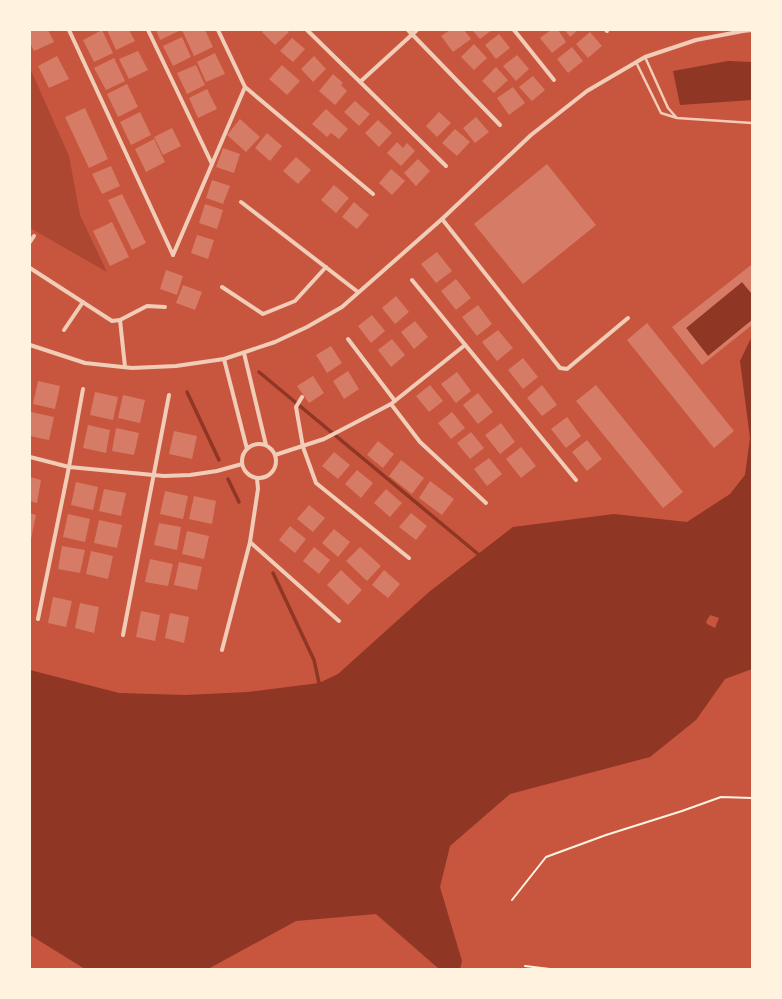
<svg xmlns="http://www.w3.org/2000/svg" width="782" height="999" viewBox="0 0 782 999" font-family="Lato,sans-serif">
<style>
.green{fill:#ae4732}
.water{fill:#8f3625;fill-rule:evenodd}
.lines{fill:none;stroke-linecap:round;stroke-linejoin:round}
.stream{stroke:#8f3625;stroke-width:3.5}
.building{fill:#d67c66}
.path{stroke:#fff3e0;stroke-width:2}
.service{stroke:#f1ccb7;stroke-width:2.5}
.minor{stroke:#f1ccb7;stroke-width:4}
</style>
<rect width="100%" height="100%" fill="#c8553d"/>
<polygon class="green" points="30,68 69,156 80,215 107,272 30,228"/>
<g class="water">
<polygon points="728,61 752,62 752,100 680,105 673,71"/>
<polygon points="742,282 752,294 752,320 708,356 686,328"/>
<path d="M752,336V669L725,679L696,720L650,757L510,794L450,846L440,887L462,961L460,969H439L376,914L296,921L208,969H85L30,935V670L119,693L185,695L248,692L319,683L338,674L429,592L513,527L614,514L687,522L730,494L745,475L750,438L740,361ZM710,615L719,618L715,628L707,624L706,622Z"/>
</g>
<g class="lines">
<g class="stream">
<polyline points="259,372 478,554"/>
<polyline points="187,392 219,460"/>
<polyline points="228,479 239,502"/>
<polyline points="273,573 314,660 319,683"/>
</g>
</g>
<g class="building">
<polygon points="30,30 48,30 54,42 34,51 30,43"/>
<polygon points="102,30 113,53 94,62 83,40"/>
<polygon points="107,30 129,30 135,41 116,50"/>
<polygon points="156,30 179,30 179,31 160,40"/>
<polygon points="182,30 205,30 213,47 194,56"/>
<polygon points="264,30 287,30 289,32 275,45 262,32"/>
<polygon points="450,30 464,30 471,39 453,52 441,36"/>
<polygon points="472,30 492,30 480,39"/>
<polygon points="551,30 558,30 566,42 552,53 540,38"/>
<polygon points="565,30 578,30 570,37"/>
<polygon points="590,32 602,46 588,58 576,44"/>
<polygon points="499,34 510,48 496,59 485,45"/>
<polygon points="182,37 191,57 173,66 163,46"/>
<polygon points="292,38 305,49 293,62 280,51"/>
<polygon points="474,44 487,58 474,70 461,57"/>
<polygon points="572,47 583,61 568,73 557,59"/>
<polygon points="138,51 148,70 129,79 119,59"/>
<polygon points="215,53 225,74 206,82 197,62"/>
<polygon points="517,55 529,69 516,81 503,66"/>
<polygon points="57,56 69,79 49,88 38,66"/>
<polygon points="314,56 326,69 313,82 301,69"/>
<polygon points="114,58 125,81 106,90 94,68"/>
<polygon points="196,65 205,85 187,94 177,73"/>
<polygon points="282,65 300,81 287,95 269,79"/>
<polygon points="496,67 508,80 494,93 482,81"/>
<polygon points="333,74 343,83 341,85 347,91 335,105 319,91"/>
<polygon points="533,76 545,90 532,101 519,87"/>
<polygon points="127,84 138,107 118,117 107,94"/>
<polygon points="513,87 525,103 509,115 497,98"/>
<polygon points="207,89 217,109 198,118 189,98"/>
<polygon points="355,101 370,114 359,126 344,112"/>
<polygon points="85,108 108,159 89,168 65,117"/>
<polygon points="326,109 348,129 339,139 331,133 327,137 312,124"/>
<polygon points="140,112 151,135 131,145 120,122"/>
<polygon points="439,112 451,123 437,137 426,126"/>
<polygon points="476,117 489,132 475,143 463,128"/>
<polygon points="240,119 260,137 246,152 227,135"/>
<polygon points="378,120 392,133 379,147 365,133"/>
<polygon points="172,128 181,146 163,155 154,137"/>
<polygon points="455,129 470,142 457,156 442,143"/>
<polygon points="267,133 282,146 270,161 255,148"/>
<polygon points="154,139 165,162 146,172 135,149"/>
<polygon points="397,142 403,148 407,143 415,151 401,166 387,153"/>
<polygon points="223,148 240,154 234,173 216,167"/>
<polygon points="296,157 311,170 298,184 283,171"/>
<polygon points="418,159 430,171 416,186 404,173"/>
<polygon points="547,164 596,225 523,284 474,224"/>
<polygon points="111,166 120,186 102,194 92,174"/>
<polygon points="391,169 405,181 392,195 379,183"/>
<polygon points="212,180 230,186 223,204 206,198"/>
<polygon points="334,185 349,198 336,213 321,200"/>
<polygon points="122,194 146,243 132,250 108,200"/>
<polygon points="354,202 369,215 357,229 342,217"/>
<polygon points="205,204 223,210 217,229 199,223"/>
<polygon points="112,222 129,257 110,266 93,231"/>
<polygon points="197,235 214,240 208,259 191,253"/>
<polygon points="437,252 452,271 436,283 421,264"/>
<polygon points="751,265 752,294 742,282 686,328 708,356 752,320 752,325 702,365 672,327"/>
<polygon points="166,270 183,276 177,295 160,289"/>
<polygon points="456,279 471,298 456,310 441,291"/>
<polygon points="183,285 202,292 195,310 176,303"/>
<polygon points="396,296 409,312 395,324 382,308"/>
<polygon points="478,305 492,324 477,336 462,317"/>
<polygon points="372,315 385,331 371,343 358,326"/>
<polygon points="415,321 428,337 414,349 401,332"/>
<polygon points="647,323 734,431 714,448 627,340"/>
<polygon points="498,330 513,348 497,361 482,342"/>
<polygon points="392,339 405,355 391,367 378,350"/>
<polygon points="331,346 342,363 327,373 316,355"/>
<polygon points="523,358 538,377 523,389 508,370"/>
<polygon points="348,371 359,389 344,399 333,381"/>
<polygon points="457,372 471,391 456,403 441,384"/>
<polygon points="313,376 324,393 309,403 297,386"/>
<polygon points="38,381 60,386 55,409 33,404"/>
<polygon points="430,385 443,401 429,412 416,396"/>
<polygon points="542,385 557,405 542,416 527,398"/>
<polygon points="596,385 683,492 663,508 576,401"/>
<polygon points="95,392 118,397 113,420 90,415"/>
<polygon points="478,393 493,412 478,424 463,405"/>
<polygon points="123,395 145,400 140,423 118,418"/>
<polygon points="31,412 54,417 49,440 30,436"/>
<polygon points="452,412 465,428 451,439 438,423"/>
<polygon points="567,417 581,436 566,448 551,429"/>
<polygon points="501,423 515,442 500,454 485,435"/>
<polygon points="88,425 110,430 106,453 83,448"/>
<polygon points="116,428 139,433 134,455 112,451"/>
<polygon points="174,431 197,436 192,459 169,454"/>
<polygon points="471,432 484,448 470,459 457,443"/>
<polygon points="587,440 602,459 587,471 572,452"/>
<polygon points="378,441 394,454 383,468 367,455"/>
<polygon points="521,447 536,466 521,478 506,459"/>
<polygon points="334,452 350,465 338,479 322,466"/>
<polygon points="489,458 502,474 487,486 474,469"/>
<polygon points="401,460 424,478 412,494 389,476"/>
<polygon points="357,470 373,483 361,498 345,484"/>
<polygon points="30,477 41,480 37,503 30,501"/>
<polygon points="430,481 454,499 442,515 419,498"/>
<polygon points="76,482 98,487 93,510 71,505"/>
<polygon points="104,489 126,493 121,516 99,511"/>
<polygon points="386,489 402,503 390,517 374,503"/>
<polygon points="165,491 188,496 183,519 160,514"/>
<polygon points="194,496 216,501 212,524 189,519"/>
<polygon points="309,505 325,518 313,532 297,519"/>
<polygon points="30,513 36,515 31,539 30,539"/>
<polygon points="411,513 427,526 416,540 399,527"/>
<polygon points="68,514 90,519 85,542 63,537"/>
<polygon points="99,520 122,525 117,548 94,543"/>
<polygon points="159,523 181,527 177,550 154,545"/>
<polygon points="290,526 306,539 295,553 279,540"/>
<polygon points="334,529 350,542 338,557 322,543"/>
<polygon points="187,531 209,536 204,559 182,554"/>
<polygon points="62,546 85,550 80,573 58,569"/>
<polygon points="314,547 330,560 319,574 303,561"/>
<polygon points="360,547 381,566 367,581 346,561"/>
<polygon points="91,551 113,556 108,579 86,574"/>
<polygon points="150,559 173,564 168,586 145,582"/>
<polygon points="179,562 202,567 197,590 174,585"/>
<polygon points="341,570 362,590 348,605 327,585"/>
<polygon points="384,570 400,584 388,598 372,585"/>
<polygon points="53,597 72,601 66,627 48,623"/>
<polygon points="80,603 99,607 94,633 75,628"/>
<polygon points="141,611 160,615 155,641 136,637"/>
<polygon points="170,613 189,617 184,643 165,638"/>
</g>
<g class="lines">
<g class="path">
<polyline points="512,900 546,857 606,835 682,811 721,797 752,798"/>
<polyline points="525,966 550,969"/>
</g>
<g class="service">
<polyline points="645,57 668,108 676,117"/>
<polyline points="636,62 661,113 677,118 752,123"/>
</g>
<g class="minor">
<polyline points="69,30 173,255"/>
<polyline points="148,30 212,164"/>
<polyline points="218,30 245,87 373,194"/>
<polyline points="307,30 446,166"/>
<polyline points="408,30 500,125"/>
<polyline points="514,30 554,80"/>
<polyline points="606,30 607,31"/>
<polyline points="360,82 417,30"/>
<polyline points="241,202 358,292"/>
<polyline points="442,219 560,368 567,369 628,318"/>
<polyline points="30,242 34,236"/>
<polyline points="173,255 245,87"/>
<polyline points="30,268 112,321 120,320 147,306 165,307"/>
<polyline points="412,280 576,480"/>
<polyline points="222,287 263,314 295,301 326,267"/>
<polyline points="120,320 125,367"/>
<polyline points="64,330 83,302"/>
<polyline points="348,339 395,401"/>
<polyline points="30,345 85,363 132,368 176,366 224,359 275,342 307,327 342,307 442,219 531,135 587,91 645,57 696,40 743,31 752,30"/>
<polyline points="244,353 266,445"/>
<polyline points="224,359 247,449"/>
<polyline points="302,397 296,407 303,447 316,483 409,558"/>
<polyline points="391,404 420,442 486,503"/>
<circle cx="259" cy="461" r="17"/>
<polyline points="275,455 324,439 391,404 465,345"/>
<polyline points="30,457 69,467 164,476 190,475 217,471 242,464"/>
<polyline points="250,542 339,621"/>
<polyline points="38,619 69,467 83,389"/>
<polyline points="123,635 169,395"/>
<polyline points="222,650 250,542 258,489 257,478"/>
</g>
</g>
<rect width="782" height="999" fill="none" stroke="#fff3e0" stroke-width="62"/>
</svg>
